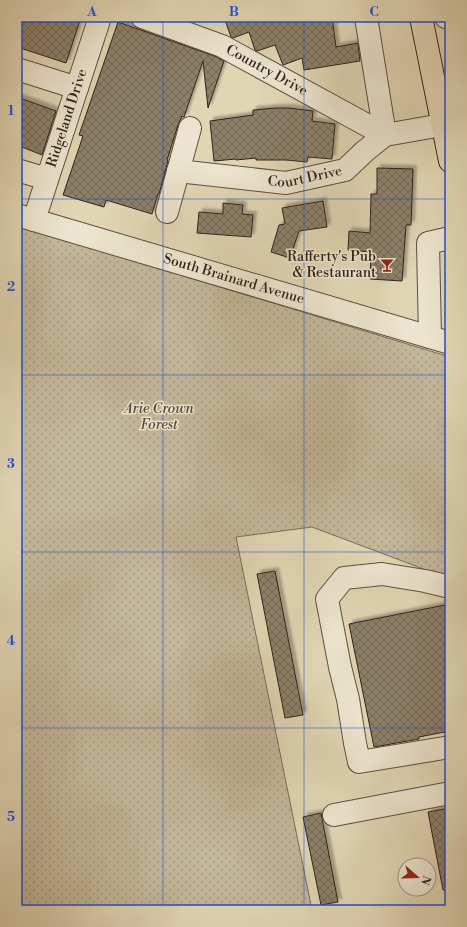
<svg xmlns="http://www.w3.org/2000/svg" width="467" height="927" viewBox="0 0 467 927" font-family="'Libre Bodoni',serif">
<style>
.park{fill:url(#park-dots);stroke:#7a6c5b}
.building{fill:url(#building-cross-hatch);stroke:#30221c;filter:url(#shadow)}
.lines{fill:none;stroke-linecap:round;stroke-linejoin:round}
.minor-casing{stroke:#5c4f42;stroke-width:24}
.major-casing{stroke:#30221c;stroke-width:24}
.minor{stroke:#ece4ce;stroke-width:22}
.major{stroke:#e1d6b4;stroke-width:22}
.grid{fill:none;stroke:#1d4ed8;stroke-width:1;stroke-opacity:0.55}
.labels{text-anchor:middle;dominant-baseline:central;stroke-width:3;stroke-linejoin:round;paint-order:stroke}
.street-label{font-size:14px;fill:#30221c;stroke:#ece4ce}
.poi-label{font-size:14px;fill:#30221c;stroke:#ece4ce;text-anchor:end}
.park-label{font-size:14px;font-style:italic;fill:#55473c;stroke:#ece4ce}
.neatline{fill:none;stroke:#1d4ed8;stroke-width:1.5}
.grid-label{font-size:13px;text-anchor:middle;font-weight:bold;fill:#1d4ed8}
</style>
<defs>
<pattern id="park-dots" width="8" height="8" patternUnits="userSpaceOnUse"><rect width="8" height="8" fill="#c3b79a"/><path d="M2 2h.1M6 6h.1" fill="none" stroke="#a89d84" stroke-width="1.8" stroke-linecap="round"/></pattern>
<pattern id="building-cross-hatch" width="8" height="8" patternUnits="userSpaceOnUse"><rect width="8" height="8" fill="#8c806b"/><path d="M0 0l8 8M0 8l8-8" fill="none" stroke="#736857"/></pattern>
<filter id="shadow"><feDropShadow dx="3.5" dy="-3.5" stdDeviation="1" flood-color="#0004"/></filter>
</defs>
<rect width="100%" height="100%" fill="#e1d6b4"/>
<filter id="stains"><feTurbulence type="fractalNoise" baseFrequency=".005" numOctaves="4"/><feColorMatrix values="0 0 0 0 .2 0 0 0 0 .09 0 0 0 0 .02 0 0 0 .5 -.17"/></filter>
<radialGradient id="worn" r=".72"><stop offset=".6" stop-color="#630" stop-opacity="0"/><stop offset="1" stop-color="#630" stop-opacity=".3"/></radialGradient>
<polygon class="park" points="17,225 450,357 450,579 312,527 236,537 312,910 17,910"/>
<g class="building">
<polygon points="20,17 81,17 66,63 17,47 17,26"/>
<polygon points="224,17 332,17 336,47 358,43 360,61 304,70 302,58 283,65 275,45 257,51 255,50 249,32 233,38 231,37"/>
<polygon points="118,22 217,57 224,61 208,108 203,61 184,117 182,116 178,125 167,160 168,161 159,194 158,194 152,214 106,200 104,207 63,195 83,136 79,135"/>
<polygon points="17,97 56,111 42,155 17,145"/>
<polygon points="276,108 289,108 313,111 312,121 335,124 332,159 308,157 307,162 286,160 256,160 256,158 236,160 236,159 214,161 210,121 253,115 253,110"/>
<polygon points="377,168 413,169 411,225 406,225 402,281 370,279 371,252 348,250 349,231 370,233 371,194 377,194"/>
<polygon points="323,201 327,227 299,231 290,258 271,252 279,225 285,224 282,208"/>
<polygon points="223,203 243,205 242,214 253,215 251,237 197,233 199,212 223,214"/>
<polygon points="275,571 303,715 285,718 257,574"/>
<polygon points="450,604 450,731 419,737 419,739 374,747 349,624"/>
<polygon points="450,808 450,890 443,890 428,812"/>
<polygon points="321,813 338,902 321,905 303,817"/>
</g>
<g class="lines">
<defs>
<g id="minor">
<path id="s1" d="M142,17L222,46L385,135"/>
<polyline points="366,17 385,135"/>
<polyline points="446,17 450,18"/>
<polyline points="17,69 77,88"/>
<polyline points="17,170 47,179"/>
<path id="s2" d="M178,171L286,183L345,170L365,151L385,135L442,125L450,127"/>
<polyline points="167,212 190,128"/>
<path id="s3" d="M17,215L450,343"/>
<path id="s4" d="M34,220L100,17"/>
<polyline points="430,337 428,243 450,238"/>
<polyline points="450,587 425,581 382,574 344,578 327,599 340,667 348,699 355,743 359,762 450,747"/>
<polyline points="334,815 450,793"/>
</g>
<polyline id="major" points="421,17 450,161"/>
</defs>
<use href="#minor" class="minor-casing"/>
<use href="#major" class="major-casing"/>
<use href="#minor" class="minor"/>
<use href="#major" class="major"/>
</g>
<path class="grid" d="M163,17V910M304,17V910M17,199H450M17,375H450M17,552H450M17,728H450"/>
<defs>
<symbol id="bar-bare" viewBox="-9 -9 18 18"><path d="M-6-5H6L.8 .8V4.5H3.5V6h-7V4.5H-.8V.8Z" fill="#8f2418" stroke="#ece4ce" stroke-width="2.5" paint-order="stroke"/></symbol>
</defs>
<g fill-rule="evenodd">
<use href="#bar-bare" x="377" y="255" width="20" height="20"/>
</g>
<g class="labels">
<g class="street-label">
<text stroke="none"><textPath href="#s1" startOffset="136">Country Drive</textPath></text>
<text stroke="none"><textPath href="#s4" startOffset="107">Ridgeland Drive</textPath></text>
<text stroke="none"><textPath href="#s2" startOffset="128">Court Drive</textPath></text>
<text stroke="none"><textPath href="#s3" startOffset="226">South Brainard Avenue</textPath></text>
</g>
<g class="poi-label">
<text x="376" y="257">Rafferty's Pub<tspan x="376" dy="16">&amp; Restaurant</tspan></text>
</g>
<g class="park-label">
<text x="159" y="409">Arie Crown<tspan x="159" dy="16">Forest</tspan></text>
</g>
</g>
<rect width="467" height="927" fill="none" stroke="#e1d6b4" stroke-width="44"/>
<g transform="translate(417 877) rotate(110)"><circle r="19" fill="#ece4ce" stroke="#a19687"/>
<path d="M0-3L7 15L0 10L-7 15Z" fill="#8f2418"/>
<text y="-6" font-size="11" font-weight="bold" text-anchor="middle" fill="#30221c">N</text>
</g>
<rect x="22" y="22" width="423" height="883" class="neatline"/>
<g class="grid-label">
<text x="92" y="16">A</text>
<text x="234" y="16">B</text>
<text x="374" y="16">C</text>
<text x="11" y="115">1</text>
<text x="11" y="291">2</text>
<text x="11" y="468">3</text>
<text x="11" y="645">4</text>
<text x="11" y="821">5</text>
</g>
<rect width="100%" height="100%" filter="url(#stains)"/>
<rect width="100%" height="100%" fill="url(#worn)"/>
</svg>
